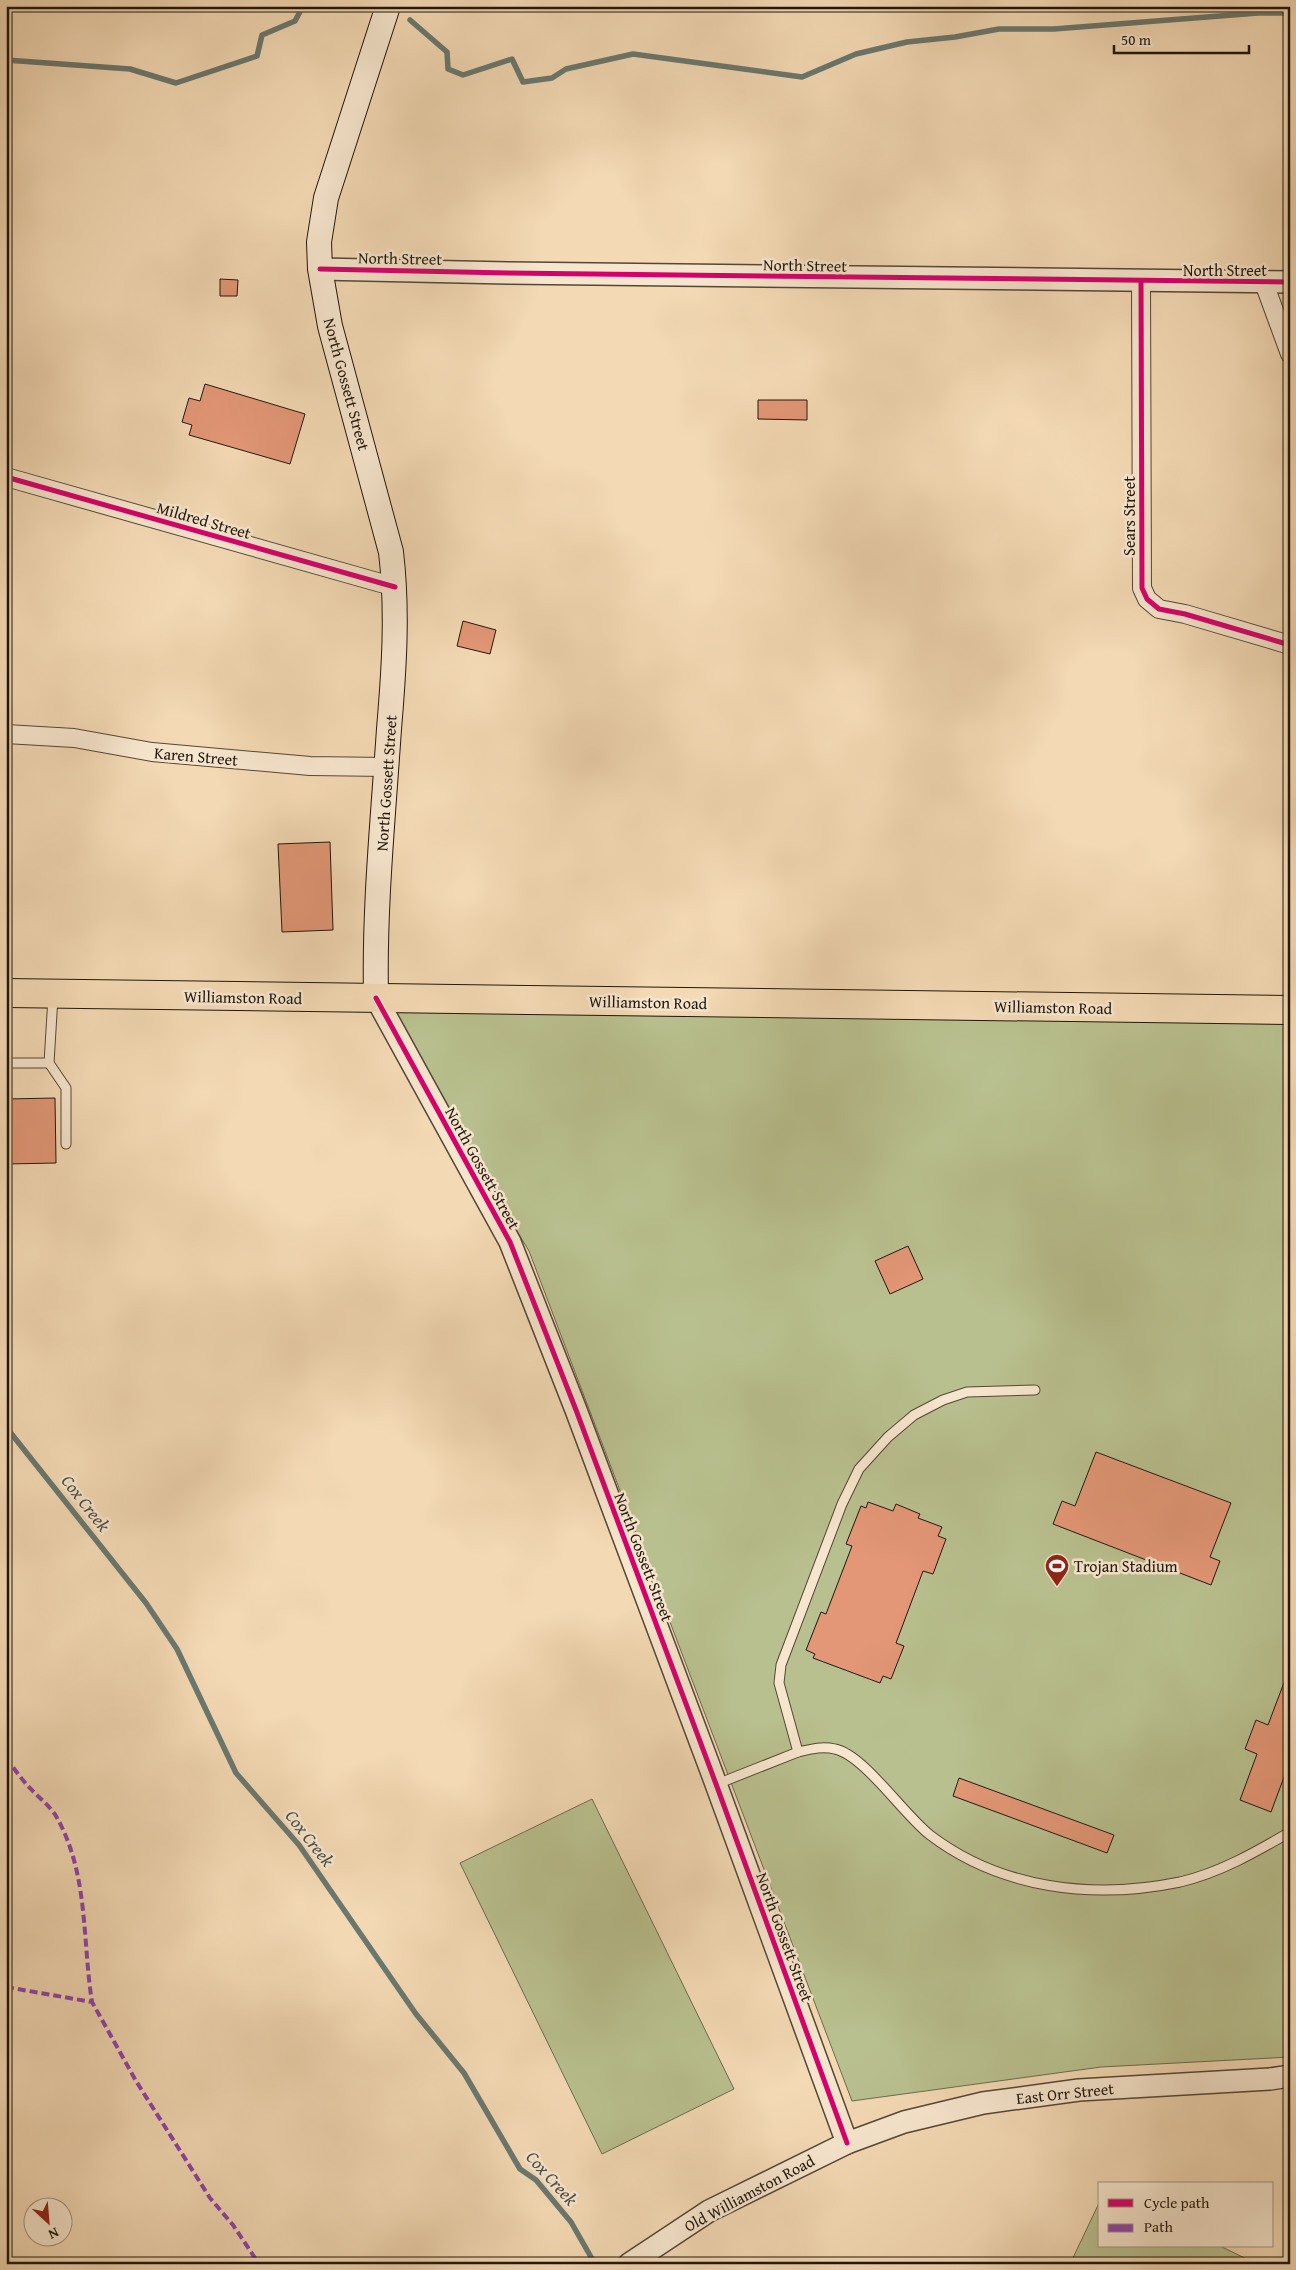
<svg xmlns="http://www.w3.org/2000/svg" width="1296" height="2270" viewBox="0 0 1296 2270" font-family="'Gentium Book Plus',serif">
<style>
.green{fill:#b9c08f;stroke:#6c6b4d}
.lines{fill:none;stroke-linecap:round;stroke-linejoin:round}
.stream{stroke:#6a786f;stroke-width:5.5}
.building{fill:#e39776;stroke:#20160b}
.service-casing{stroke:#554735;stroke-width:11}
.minor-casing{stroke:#554735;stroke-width:20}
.tertiary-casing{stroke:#554735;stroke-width:24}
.secondary-casing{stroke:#20160b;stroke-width:26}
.primary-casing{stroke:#20160b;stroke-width:30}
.service{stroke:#f7e6ce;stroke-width:9}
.minor{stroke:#f7e6ce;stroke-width:18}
.tertiary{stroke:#f7e6ce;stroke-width:21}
.secondary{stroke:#f7e6ce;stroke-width:24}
.primary{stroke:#f3d9b4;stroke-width:28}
.quiet{stroke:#8e44ad;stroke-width:4;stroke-dasharray:8 4;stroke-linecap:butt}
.cycleway-casing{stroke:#f7e6ce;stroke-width:8}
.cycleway{stroke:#d6006c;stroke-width:5}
.labels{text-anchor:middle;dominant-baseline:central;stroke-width:5;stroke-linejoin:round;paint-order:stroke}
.street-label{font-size:16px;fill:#20160b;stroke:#f7e6ce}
.poi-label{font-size:16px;fill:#20160b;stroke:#f7e6ce;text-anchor:start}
.water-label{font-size:18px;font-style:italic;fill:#4b4f45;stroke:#f7e6ce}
</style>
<rect width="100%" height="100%" fill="#f3d9b4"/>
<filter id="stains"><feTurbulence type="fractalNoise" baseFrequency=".004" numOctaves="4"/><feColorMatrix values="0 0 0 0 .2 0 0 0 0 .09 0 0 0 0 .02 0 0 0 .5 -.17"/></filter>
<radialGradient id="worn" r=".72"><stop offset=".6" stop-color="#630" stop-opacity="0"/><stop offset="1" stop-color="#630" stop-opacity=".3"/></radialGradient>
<g class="green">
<polygon points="376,998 1290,1010 1290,2057 1101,2067 852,2101 529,1251"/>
<polygon points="592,1799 734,2089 602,2154 460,1863"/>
<polygon points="1100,2201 1100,2246 1220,2246 1257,2264 1070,2264"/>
</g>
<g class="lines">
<g class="stream">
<polyline points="410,20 447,52 448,69 463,75 512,59 523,82 552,78 566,69 633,54 802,77 856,54 907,42 955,37 999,29 1054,29 1258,13 1290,13"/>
<polyline points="6,60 130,69 176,83 257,56 262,35 295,21 303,6"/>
<polyline points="6,1427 146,1603 177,1649 236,1773 299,1845 416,2014 464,2073 520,2169 536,2180 571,2222 595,2264"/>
</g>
</g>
<g class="building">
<polygon points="220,279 238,280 237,296 220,296"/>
<polygon points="205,384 305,414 290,464 189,435 192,425 182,422 189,398 200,401"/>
<polygon points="758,400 807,400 807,420 758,419"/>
<polygon points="463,621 496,630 490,654 457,646"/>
<polygon points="330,842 333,930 282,932 278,844"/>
<polygon points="55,1098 56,1163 6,1164 6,1099"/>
<polygon points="908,1246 923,1279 890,1294 875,1261"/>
<polygon points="1096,1452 1231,1503 1210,1557 1220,1561 1211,1585 1053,1524 1062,1501 1075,1506"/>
<polygon points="868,1502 893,1511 896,1504 920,1514 918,1518 942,1527 938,1536 946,1539 933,1574 923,1571 896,1643 904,1646 891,1679 883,1676 880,1683 813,1658 815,1654 806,1650 821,1612 826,1614 852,1546 846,1544 861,1506 866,1508"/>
<polygon points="1288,1672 1290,1761 1271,1812 1240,1800 1257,1754 1245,1749 1256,1720 1268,1725"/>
<polygon points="959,1778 1114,1835 1107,1853 953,1796"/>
</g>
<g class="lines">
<defs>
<g id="service">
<polyline points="6,1063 49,1063 53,997"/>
<polyline points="49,1063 66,1088 66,1144"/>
<path d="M1035,1390L967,1392L943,1400L914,1415L888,1437L859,1469L842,1504L781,1665L779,1683L798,1752C811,1749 822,1746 835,1749C864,1755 904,1815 930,1835C1001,1889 1093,1900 1180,1882C1219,1873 1256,1852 1290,1832"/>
<polyline points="717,1784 798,1752"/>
</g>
<g id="minor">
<polyline points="1141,282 1142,588 1147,599 1159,609 1185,614 1290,645"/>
<polyline points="1264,283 1290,354"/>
<polyline points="6,477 395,587"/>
<polyline points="6,734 74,738 152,752 310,766 387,767"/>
</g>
<g id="tertiary">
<polyline points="320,269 508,273 1290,282"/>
<polyline points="376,998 510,1242 576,1410 716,1784 847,2143"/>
<polyline points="629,2264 709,2211 847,2143 904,2122 983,2103 1079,2090 1270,2079 1290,2076"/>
</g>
<path id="secondary" d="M376,998C374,908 383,819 389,729C394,670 398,611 391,552L330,326L320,269L319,242L326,198L388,6"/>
<polyline id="primary" points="6,993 1290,1010"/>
</defs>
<use href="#service" class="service-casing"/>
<use href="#minor" class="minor-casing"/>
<use href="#tertiary" class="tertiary-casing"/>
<use href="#secondary" class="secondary-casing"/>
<use href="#primary" class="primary-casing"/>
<use href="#service" class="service"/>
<use href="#minor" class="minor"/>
<use href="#tertiary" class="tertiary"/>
<use href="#secondary" class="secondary"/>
<use href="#primary" class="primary"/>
<g class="quiet">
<path d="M6,1758C14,1768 21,1779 30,1788C38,1797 50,1806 56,1816C89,1874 82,1939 92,2002"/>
<polyline points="6,1987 92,2002 136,2081 210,2198 233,2225 259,2264"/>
</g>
<defs>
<g id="cycleway">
<polyline points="320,269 508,273 1290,282"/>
<polyline points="1141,282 1142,588 1147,599 1159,609 1185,614 1290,645"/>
<polyline points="6,477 395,587"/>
<polyline points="376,998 510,1242 576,1410 716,1784 847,2143"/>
</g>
</defs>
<use href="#cycleway" class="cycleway-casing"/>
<use href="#cycleway" class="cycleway"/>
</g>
<defs>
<symbol id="stadium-pin" viewBox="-11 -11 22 30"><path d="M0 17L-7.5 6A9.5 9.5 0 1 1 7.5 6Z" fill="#8f2418" stroke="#f7e6ce"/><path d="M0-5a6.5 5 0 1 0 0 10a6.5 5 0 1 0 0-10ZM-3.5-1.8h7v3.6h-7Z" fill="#fff"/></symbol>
</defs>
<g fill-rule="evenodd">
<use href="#stadium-pin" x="1043" y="1552" width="28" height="38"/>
</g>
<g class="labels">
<g class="street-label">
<text transform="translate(400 258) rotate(1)">North Street</text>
<text transform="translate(805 265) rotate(1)">North Street</text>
<text x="1225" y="270">North Street</text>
<text transform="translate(347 384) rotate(75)">North Gossett Street</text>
<text transform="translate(1129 516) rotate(-90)">Sears Street</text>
<text transform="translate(204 520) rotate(16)">Mildred Street</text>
<text transform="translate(196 756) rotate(5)">Karen Street</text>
<text transform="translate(386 783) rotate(-86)">North Gossett Street</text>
<text transform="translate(243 997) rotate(1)">Williamston Road</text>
<text transform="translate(648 1002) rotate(1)">Williamston Road</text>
<text transform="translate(1053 1007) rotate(1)">Williamston Road</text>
<text transform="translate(483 1168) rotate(61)">North Gossett Street</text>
<text transform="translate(644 1557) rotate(69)">North Gossett Street</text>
<text transform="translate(785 1937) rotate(70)">North Gossett Street</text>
<text transform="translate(1065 2093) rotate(-6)">East Orr Street</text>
<text transform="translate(749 2193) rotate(-28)">Old Williamston Road</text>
</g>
<g class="poi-label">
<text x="1074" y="1566">Trojan Stadium</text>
</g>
<g class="water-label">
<text transform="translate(86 1503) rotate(52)">Cox Creek</text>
<text transform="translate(310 1838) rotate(52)">Cox Creek</text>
<text transform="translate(552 2178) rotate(48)">Cox Creek</text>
</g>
</g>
<rect width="1296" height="2270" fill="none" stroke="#f3d9b4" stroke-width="25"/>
<rect x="8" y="8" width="1281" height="2255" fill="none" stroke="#20160b" stroke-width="2.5"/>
<rect x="12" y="12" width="1271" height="2245" fill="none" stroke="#20160b"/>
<rect x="1098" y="2182" width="175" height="65" fill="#f7e6ce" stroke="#a19380"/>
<rect x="1108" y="2199" width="25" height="8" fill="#d6006c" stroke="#a19380"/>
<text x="1144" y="2208" font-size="15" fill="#20160b">Cycle path</text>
<rect x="1108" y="2224" width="25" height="8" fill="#8e44ad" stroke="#a19380"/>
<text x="1144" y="2232" font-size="15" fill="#20160b">Path</text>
<g transform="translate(48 2222) rotate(154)"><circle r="24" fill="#f7e6ce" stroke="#a19380"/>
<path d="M0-4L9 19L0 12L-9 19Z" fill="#8f2418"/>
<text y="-8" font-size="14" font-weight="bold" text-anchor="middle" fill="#20160b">N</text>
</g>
<path d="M1114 45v8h135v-8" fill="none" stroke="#20160b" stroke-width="2.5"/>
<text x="1121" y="45" font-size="15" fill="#20160b" stroke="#f7e6ce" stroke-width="4" paint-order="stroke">50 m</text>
<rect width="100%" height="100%" filter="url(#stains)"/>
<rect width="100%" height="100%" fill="url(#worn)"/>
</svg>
